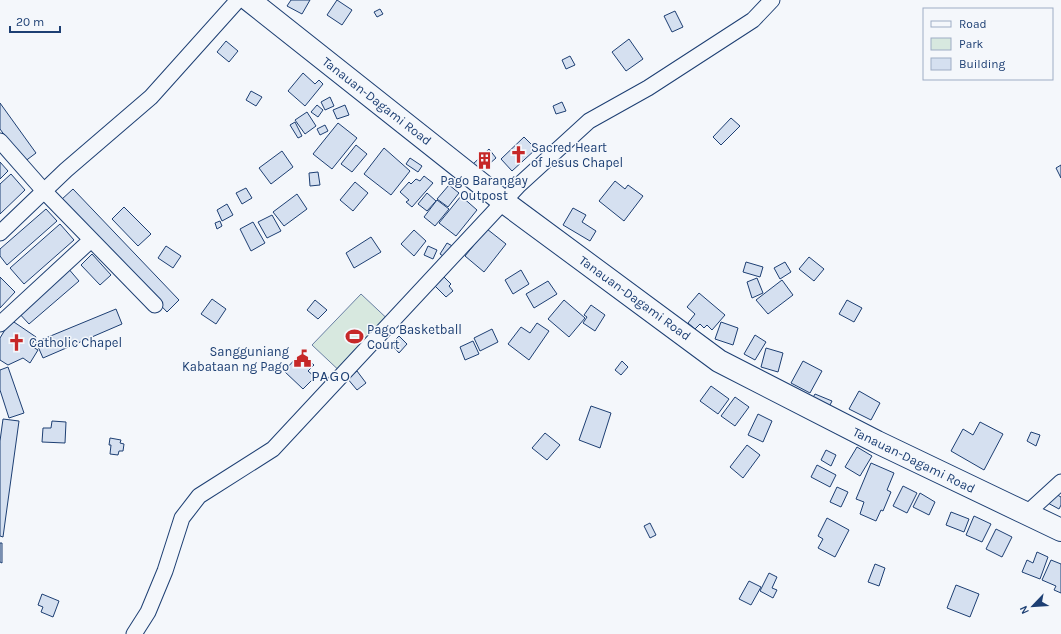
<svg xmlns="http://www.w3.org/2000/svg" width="1061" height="634" viewBox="0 0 1061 634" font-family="Karla,sans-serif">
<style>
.green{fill:#d7e8df;stroke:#687fa3}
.building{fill:#d5e0f0;stroke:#1d3f73}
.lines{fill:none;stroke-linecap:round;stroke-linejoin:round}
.street-casing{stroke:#1d3f73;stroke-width:17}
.primary-casing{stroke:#1d3f73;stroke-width:24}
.street{stroke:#f4f7fb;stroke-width:15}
.primary{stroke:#f4f7fb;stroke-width:22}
.labels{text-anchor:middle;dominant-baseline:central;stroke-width:3;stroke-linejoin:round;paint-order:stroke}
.street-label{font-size:13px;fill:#1d3f73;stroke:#f4f7fb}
.poi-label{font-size:13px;fill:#1d3f73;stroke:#f4f7fb;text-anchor:start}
.quarter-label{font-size:15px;letter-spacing:1px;fill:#1d3f73;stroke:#f4f7fb}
</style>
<rect width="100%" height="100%" fill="#f4f7fb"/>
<polygon class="green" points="361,294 395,326 346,377 312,345"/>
<g class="building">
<polygon points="291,0 310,0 302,14 287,6"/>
<polygon points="337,0 352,10 342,25 327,15"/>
<polygon points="380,9 383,14 377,17 374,12"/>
<polygon points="675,11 683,27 672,32 664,16"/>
<polygon points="629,39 643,59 626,71 612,52"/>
<polygon points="226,41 238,51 229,62 217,52"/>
<polygon points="570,56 575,65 566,69 562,60"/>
<polygon points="303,73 315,84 319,80 323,84 305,106 288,91"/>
<polygon points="251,91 262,97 256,106 246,100"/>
<polygon points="330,97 334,106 325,110 321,102"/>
<polygon points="562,102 566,111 556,114 553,106"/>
<polygon points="0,103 36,153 24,162 0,129"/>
<polygon points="317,105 323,110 318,117 311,112"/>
<polygon points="345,105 349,115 337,119 333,110"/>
<polygon points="307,112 316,126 305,134 295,120"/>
<polygon points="731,118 740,126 721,145 713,137"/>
<polygon points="295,122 302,136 298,138 290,125"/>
<polygon points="338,123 357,138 332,169 313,154"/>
<polygon points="325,125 328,131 320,135 317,129"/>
<polygon points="524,137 536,149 512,171 501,159"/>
<polygon points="356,145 367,154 352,172 341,164"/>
<polygon points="384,148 410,171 391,195 364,174"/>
<polygon points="489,149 496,158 480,172 473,164"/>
<polygon points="282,151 293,167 271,184 259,168"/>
<polygon points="410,158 422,166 418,172 406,164"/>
<polygon points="0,162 8,171 0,179"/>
<polygon points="1061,165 1061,178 1056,168"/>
<polygon points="318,172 320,185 310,186 309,173"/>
<polygon points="11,174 25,190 0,214 0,184"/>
<polygon points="424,176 433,183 412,207 406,202 409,200 400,192 409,182 411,184 416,179 420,181"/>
<polygon points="615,181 625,189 628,185 643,196 624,221 599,201"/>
<polygon points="355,182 368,193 353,211 340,200"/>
<polygon points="449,185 459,193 448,207 437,199"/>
<polygon points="246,188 252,198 242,204 236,193"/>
<polygon points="73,189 179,300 167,312 61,200"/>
<polygon points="427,193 436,201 427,211 418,204"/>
<polygon points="297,194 307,209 284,226 273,212"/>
<polygon points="461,196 477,210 456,236 439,223"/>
<polygon points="437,200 449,209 435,226 424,217"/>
<polygon points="227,204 233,215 222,221 217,210"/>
<polygon points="124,207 151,234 138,246 112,219"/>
<polygon points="573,208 586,215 582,222 596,231 590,241 563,225"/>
<polygon points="46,209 57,221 7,265 0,256 0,249"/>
<polygon points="272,215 281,231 267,238 258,222"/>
<polygon points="220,221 222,226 217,229 215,223"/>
<polygon points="253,222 265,243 251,251 240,229"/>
<polygon points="60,224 74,240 24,284 10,268"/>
<polygon points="487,229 506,244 484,272 465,256"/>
<polygon points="414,230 426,241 414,256 401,244"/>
<polygon points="371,237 381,252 354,268 346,253"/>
<polygon points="447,243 454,247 446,258 440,254"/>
<polygon points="166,246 181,256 173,268 158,258"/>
<polygon points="428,246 437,250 433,259 424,255"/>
<polygon points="92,254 111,275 100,285 81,265"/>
<polygon points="809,257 824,269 814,281 799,269"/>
<polygon points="746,262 763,267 760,277 743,272"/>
<polygon points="785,262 791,272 780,279 774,268"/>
<polygon points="67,267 79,281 29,324 17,311"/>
<polygon points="521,270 529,284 513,294 505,280"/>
<polygon points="443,276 451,284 449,286 453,291 446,297 434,285"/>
<polygon points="0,277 15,292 0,308"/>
<polygon points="757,278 763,293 752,298 747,282"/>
<polygon points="782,280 793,295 768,314 756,300"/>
<polygon points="548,281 557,294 534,308 526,294"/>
<polygon points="699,293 725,315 712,330 707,325 704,328 700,324 695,329 688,323 695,314 687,307"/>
<polygon points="212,299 226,309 216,324 201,314"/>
<polygon points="315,300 327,310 318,319 307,310"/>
<polygon points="564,300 585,318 569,337 548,319"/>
<polygon points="847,300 862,308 854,322 839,314"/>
<polygon points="591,305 605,315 595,331 583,323 587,317 584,315"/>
<polygon points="116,309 122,324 43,358 36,342"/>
<polygon points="11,320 36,337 31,346 38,350 30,363 23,358 8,365 0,360 0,338"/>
<polygon points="721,322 738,328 733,345 715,339"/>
<polygon points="537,323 549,331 529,360 508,344 521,327 530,333"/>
<polygon points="492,329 498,342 480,351 474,338"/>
<polygon points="755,335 766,342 755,360 744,354"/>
<polygon points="399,336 407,344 399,353 391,344"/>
<polygon points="473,341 479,354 465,360 460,347"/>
<polygon points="766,348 783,353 778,372 761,367"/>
<polygon points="301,353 314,365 308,371 315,377 303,389 284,371"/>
<polygon points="622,361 628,367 621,375 615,370"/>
<polygon points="803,361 822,371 810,393 791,383"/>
<polygon points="8,367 24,413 9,418 0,390 0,370"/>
<polygon points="357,371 366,383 357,390 347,378"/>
<polygon points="711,386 729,399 718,414 700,401"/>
<polygon points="859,391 880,403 871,420 849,409"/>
<polygon points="815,394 832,401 828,409 811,401"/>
<polygon points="735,397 749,407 735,426 721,416"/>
<polygon points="591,406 611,413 600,448 579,440"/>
<polygon points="758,414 772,421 763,442 748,435"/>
<polygon points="3,419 19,421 3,537 0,536 0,441"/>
<polygon points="52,421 66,422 65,443 42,442 43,428 51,428"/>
<polygon points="980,422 1003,434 984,470 951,451 963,429 973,435"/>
<polygon points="1031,432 1040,435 1036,446 1027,441"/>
<polygon points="545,433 560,445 547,460 532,448"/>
<polygon points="110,438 121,440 120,443 124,444 123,451 119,451 118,455 110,454 111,445 109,445"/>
<polygon points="747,445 760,455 743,478 730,467"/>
<polygon points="857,447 872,456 860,476 845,467"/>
<polygon points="826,450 836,455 831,466 821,460"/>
<polygon points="871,463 894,473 887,490 891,492 883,511 881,510 876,521 860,514 864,502 856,499"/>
<polygon points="817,465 836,475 830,487 811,477"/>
<polygon points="903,486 917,493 907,513 893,506"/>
<polygon points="837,487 848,492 841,507 830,502"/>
<polygon points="1052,492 1061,497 1061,505 1059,509 1046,502"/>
<polygon points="920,493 935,502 929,515 913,507"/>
<polygon points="951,512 969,519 964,532 946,525"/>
<polygon points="974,516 991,524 982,542 966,535"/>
<polygon points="827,518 849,530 835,557 818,548 823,539 818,536"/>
<polygon points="650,523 656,535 650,538 644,526"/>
<polygon points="996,529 1012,537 1002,557 986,549"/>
<polygon points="0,543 2,543 2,563 0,562"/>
<polygon points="1037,552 1048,557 1040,579 1022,572 1027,560 1033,563"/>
<polygon points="1051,560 1061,564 1061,593 1054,590 1056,586 1042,580"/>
<polygon points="875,564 885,568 879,586 868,582"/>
<polygon points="769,573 777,577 772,588 777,590 773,598 760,591"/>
<polygon points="749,581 761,587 751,605 739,599"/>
<polygon points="956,585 979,594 970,617 947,608"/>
<polygon points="42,594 59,601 53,617 41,612 43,607 38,605"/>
</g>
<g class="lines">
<defs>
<g id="street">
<polyline points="0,141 44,191 155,305"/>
<polyline points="0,233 66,170 151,97 238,0"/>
<polyline points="0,324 91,240"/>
<polyline points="1026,514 1061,482"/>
<polyline points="134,634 148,612 165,571 182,518 199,496 273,449 519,185 589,121 648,88 753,20 772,0"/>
</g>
<polyline id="primary" points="249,0 504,202 719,361 877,442 1061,530"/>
</defs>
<use href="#street" class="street-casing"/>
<use href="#primary" class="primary-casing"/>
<use href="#street" class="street"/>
<use href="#primary" class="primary"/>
</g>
<defs>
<symbol id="church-bare" viewBox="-9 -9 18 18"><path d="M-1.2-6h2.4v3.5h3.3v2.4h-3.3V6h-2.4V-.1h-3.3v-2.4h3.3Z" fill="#c62828" stroke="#f4f7fb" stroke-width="2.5" paint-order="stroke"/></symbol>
<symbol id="building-bare" viewBox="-9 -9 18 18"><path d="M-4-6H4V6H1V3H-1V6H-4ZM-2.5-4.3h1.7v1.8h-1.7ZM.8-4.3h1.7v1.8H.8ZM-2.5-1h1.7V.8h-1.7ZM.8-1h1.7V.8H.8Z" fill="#c62828" stroke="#f4f7fb" stroke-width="2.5" paint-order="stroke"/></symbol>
<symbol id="stadium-bare" viewBox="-9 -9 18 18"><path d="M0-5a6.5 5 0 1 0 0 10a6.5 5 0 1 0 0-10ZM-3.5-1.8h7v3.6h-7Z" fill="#c62828" stroke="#f4f7fb" stroke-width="2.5" paint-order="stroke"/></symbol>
<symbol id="civic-bare" viewBox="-9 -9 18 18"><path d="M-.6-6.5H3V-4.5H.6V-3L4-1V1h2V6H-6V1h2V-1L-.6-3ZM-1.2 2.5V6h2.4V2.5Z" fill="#c62828" stroke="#f4f7fb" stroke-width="2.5" paint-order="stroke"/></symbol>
</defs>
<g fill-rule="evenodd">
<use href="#church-bare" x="506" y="142" width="25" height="25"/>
<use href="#building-bare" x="472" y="148" width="25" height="25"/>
<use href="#stadium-bare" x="342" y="324" width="25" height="25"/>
<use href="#church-bare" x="4" y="330" width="25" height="25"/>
<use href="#civic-bare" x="290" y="346" width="25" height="25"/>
</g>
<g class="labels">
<g class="street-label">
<text transform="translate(377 101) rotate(38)">Tanauan-Dagami Road</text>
<text transform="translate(635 298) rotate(36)">Tanauan-Dagami Road</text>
<text transform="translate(914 460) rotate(26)">Tanauan-Dagami Road</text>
</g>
<g class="poi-label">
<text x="531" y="147">Sacred Heart<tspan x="531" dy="15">of Jesus Chapel</tspan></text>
<text x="484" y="180" text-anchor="middle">Pago Barangay<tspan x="484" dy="15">Outpost</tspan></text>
<text x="367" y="329">Pago Basketball<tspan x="367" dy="15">Court</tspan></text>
<text x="29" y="342">Catholic Chapel</text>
<text x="289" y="351" text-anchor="end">Sangguniang<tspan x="289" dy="15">Kabataan ng Pago</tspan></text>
</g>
<g class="quarter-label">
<text x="331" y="376">PAGO</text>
</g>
</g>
<rect x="923" y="8" width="130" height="72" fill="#f4f7fb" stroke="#9eadc5"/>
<rect x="931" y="21" width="20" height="6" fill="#f4f7fb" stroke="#9eadc5"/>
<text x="959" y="28" font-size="12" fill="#1d3f73">Road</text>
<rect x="931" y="38" width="20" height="12" fill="#d7e8df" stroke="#9eadc5"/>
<text x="959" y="48" font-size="12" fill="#1d3f73">Park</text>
<rect x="931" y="58" width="20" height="12" fill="#d5e0f0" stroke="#9eadc5"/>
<text x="959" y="68" font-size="12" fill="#1d3f73">Building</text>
<g transform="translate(1033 606) rotate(245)" stroke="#f4f7fb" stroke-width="3" paint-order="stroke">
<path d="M0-3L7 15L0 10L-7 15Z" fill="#1d3f73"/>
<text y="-6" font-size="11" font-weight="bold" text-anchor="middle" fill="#1d3f73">N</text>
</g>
<path d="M10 26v6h50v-6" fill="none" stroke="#1d3f73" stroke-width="2"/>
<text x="16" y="26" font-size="12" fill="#1d3f73" stroke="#f4f7fb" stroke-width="3" paint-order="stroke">20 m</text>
</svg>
